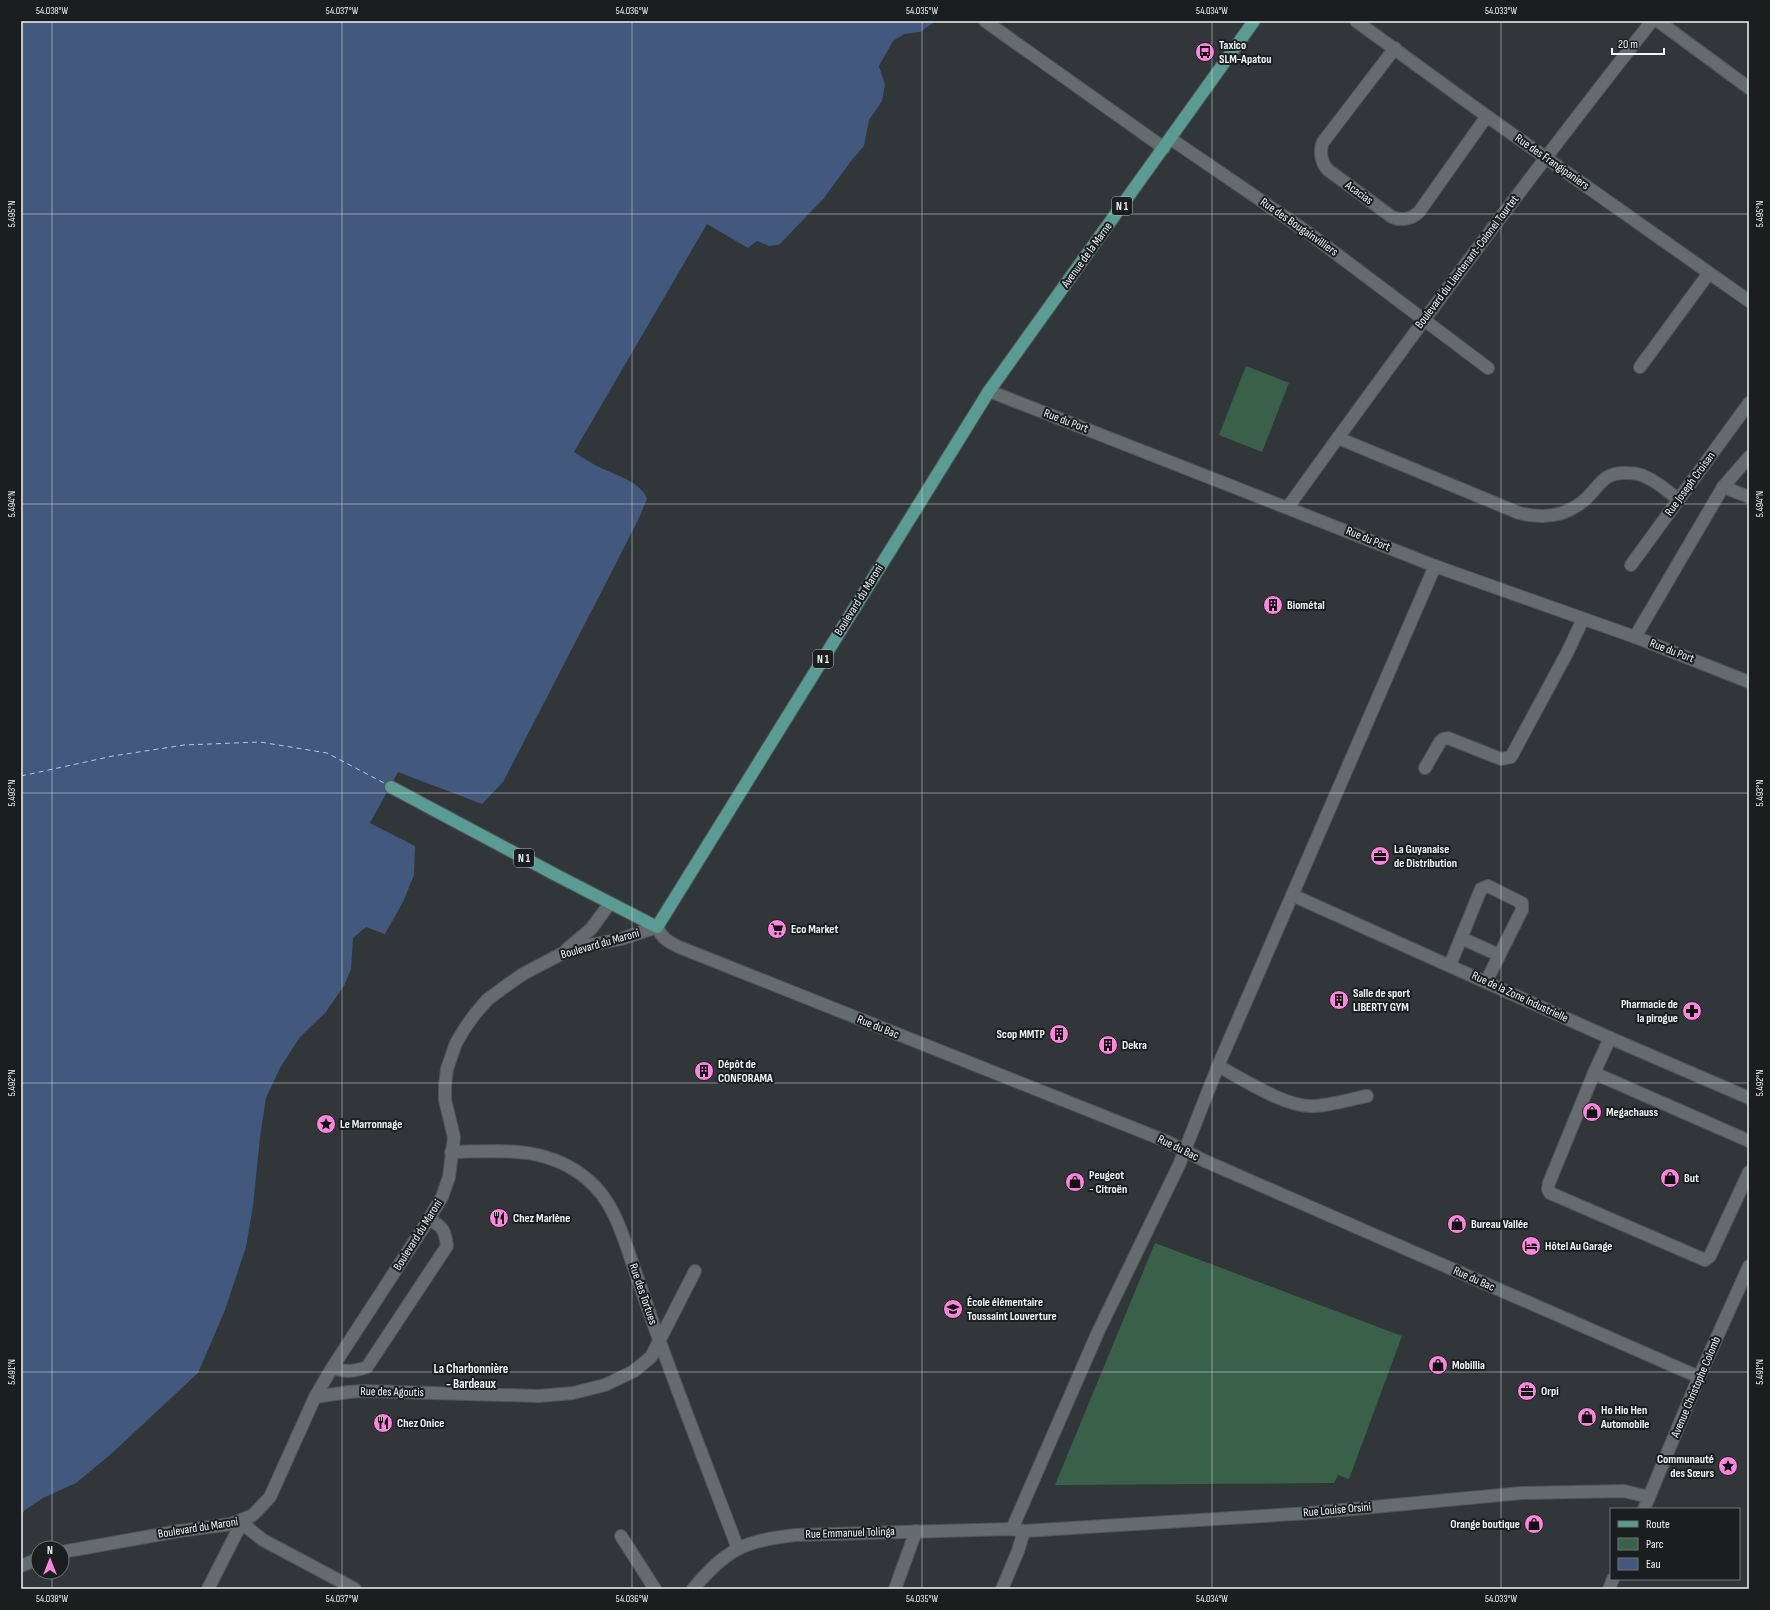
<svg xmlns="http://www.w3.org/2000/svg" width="1770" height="1610" viewBox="0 0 1770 1610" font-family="'Sofia Sans Condensed',sans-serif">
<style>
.green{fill:#396049}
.water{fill:#42587c}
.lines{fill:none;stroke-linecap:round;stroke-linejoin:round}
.ferry{stroke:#adcbfc;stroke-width:1;stroke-dasharray:5 4;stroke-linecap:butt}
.minor-casing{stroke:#505657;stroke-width:14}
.major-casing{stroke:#505657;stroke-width:14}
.minor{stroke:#646c6d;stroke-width:12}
.major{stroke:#5a9c93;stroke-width:12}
.ticks{fill:none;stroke:#f0f4f5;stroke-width:1;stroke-opacity:0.45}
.labels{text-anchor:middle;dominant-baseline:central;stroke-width:4;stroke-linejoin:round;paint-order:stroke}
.shield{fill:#1b1e1f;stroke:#b0b4b5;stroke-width:1}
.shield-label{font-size:11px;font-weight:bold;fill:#f0f4f5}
.poi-label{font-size:12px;font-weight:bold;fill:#f0f4f5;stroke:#1b1e1f;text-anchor:start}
.street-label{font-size:12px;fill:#f0f4f5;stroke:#1b1e1f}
.neighbourhood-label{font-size:13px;font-weight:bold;fill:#f0f4f5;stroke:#1b1e1f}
.neatline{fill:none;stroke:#f0f4f5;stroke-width:1.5}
.ticks-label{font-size:10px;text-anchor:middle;fill:#f0f4f5}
</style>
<rect width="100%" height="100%" fill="#313738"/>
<g class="green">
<polygon points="1246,366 1289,383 1262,452 1219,435"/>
<polygon points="1155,1243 1402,1336 1349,1479 1338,1475 1334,1483 1055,1485"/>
</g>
<path class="water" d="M21,21H936L920,32L904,34L893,41L879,66L885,85L882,101L869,120L864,146L851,161L824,198L779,245L769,246L757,241L748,248L707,224L574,452C582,457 592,464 601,468C615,474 642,483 647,499L639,518L607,581L503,782L482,804L398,772L370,823L415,846L414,875L403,902L385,934L366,927L353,938L351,969L344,986L325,1013L300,1037L280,1068L266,1098L260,1137L253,1206L246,1247L225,1310L198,1373L111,1454L76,1483L43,1498L25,1510L21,1515Z"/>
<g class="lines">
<polyline class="ferry" points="21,776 113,756 184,745 260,742 327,753 386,784"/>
<defs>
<g id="minor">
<polyline points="985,21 1164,148"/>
<polyline points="1356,21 1488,117 1749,301"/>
<polyline points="1658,21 1749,88"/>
<path d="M1395,48L1323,142C1319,151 1321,163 1328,170L1392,217C1401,221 1412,219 1419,212L1482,123L1488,117"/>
<polyline points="1171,139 1310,234 1488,368"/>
<polyline points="1640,367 1709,273"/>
<polyline points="989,391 1435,566 1635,637 1749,682"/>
<path d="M1338,438L1519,513C1540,518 1560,518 1578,505C1598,493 1599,471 1627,473C1634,473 1641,474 1648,478C1659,483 1668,492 1678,499"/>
<polyline points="1723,487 1749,497"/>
<path d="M1288,507C1406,343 1526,180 1652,21"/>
<polyline points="1631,565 1749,403"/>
<polyline points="1635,637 1723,487 1749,457"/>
<polyline points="1425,768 1440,742 1443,739 1448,738 1501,759 1511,757 1567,653 1583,619"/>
<polyline points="1292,895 1610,1038 1749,1098"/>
<polyline points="1461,938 1499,955"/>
<polyline points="567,949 591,929 610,903"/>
<polyline points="1450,965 1481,889 1488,886 1522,903 1522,910 1486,982"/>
<polyline points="1610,1038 1594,1073 1549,1183 1548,1189 1550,1193 1705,1260 1710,1256 1749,1172"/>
<path d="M1218,1066C1243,1079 1285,1107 1312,1106C1328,1106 1351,1099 1367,1096"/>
<polyline points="1594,1073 1749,1141"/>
<path d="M451,1152C500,1151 546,1145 587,1179C614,1201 623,1236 634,1268C643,1293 651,1318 660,1342C685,1411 712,1480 738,1549"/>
<path d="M332,1368C346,1372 353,1372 367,1367L447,1246C445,1230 443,1227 429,1219"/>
<polyline points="315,1397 349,1392 364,1391 539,1396 573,1393 605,1385 634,1371 651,1357 695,1271"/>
<polyline points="1644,1509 1699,1377 1749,1266"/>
<polyline points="1012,1529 1098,1332 1179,1165 1218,1066 1435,566"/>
<polyline points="621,1536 655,1589"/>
<path d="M62,1552L179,1531L231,1524L253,1515L270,1497L315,1397L332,1368L429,1219L442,1197L449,1177L454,1137L445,1100V1085L447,1069L456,1043L465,1028L475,1014L487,1000L503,988L523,974L563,953L580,947L621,939L657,927C662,938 668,942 679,947L1166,1141L1205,1161L1699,1377"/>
<polyline points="21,1566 38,1559"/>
<polyline points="208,1589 243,1520 249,1529 263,1540 355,1589"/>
<path d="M693,1589C727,1549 743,1541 795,1535L1012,1529L1024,1531L1310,1513L1522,1493L1624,1491L1649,1497"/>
<polyline points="895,1589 916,1531"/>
<polyline points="1002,1589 1018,1551 1024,1531"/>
<polyline points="1609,1589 1613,1579"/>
</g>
<polyline id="major" points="391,787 556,875 657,927 989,391 1254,21"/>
</defs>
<use href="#minor" class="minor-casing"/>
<use href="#major" class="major-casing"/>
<use href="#minor" class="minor"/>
<use href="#major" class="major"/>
</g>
<path class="ticks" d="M52,21V1548M342,21V1589M632,21V1589M922,21V1589M1212,21V1589M1501,21V1589M21,214H1749M21,504H1749M21,793H1749M21,1083H1749M21,1372H1749M52,1572V1589"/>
<defs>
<symbol id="bus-disc" viewBox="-11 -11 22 22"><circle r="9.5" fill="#ff85df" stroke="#1b1e1f"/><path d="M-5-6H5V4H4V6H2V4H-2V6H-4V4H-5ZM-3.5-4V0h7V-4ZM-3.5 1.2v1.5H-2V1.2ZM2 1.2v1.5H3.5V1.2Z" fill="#111"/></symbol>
<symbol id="building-disc" viewBox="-11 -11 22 22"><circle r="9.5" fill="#ff85df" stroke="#1b1e1f"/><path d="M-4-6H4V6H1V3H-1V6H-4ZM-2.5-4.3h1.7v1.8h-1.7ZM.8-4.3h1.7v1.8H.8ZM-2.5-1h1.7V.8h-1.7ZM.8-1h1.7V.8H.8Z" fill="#111"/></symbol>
<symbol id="office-disc" viewBox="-11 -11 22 22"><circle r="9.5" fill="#ff85df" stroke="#1b1e1f"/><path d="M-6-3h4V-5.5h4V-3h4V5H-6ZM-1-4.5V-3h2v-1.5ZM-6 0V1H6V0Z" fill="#111"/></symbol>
<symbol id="supermarket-disc" viewBox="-11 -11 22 22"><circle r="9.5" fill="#ff85df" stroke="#1b1e1f"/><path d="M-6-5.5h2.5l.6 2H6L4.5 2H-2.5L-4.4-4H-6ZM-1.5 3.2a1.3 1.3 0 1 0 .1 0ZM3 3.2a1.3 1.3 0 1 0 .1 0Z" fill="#111"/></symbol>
<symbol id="pharmacy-disc" viewBox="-11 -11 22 22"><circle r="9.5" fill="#ff85df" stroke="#1b1e1f"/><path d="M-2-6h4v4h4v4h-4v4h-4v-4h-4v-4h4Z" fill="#111"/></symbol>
<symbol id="shop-disc" viewBox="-11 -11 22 22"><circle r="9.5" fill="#ff85df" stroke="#1b1e1f"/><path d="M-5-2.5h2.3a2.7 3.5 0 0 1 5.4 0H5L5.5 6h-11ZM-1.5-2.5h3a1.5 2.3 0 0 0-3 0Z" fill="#111"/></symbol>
<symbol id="sight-disc" viewBox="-11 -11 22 22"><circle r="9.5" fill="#ff85df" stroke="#1b1e1f"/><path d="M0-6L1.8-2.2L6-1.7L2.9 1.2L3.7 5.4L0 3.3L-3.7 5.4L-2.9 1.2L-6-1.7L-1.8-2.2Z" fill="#111"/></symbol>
<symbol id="restaurant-disc" viewBox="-11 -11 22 22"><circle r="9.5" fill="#ff85df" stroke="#1b1e1f"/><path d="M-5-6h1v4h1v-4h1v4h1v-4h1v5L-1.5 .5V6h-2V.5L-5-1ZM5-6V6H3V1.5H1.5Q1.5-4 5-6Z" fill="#111"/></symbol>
<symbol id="hotel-disc" viewBox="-11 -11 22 22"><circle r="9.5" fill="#ff85df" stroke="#1b1e1f"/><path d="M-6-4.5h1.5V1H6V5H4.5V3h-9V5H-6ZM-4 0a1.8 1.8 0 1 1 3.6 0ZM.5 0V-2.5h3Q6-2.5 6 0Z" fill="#111"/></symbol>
<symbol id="school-disc" viewBox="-11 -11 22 22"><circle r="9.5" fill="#ff85df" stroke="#1b1e1f"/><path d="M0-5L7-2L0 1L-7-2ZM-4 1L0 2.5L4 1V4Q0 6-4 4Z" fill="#111"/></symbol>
</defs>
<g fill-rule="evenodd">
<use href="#bus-disc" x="1194" y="41" width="22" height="22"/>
<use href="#building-disc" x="1262" y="594" width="22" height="22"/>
<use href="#office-disc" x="1369" y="845" width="22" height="22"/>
<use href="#supermarket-disc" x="766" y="918" width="22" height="22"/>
<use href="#building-disc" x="1328" y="989" width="22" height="22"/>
<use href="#pharmacy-disc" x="1681" y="1000" width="22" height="22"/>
<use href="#building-disc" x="1048" y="1023" width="22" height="22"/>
<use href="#building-disc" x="1097" y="1034" width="22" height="22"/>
<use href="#building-disc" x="693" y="1060" width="22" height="22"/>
<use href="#shop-disc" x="1581" y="1101" width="22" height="22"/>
<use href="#sight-disc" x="315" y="1113" width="22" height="22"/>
<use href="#shop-disc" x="1659" y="1167" width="22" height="22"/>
<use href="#shop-disc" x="1064" y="1171" width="22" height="22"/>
<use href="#restaurant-disc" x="488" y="1207" width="22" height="22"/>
<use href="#shop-disc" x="1446" y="1213" width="22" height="22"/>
<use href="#hotel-disc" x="1520" y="1235" width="22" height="22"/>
<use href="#school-disc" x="942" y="1298" width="22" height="22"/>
<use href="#shop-disc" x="1427" y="1354" width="22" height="22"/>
<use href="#office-disc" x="1516" y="1380" width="22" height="22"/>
<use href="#shop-disc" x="1576" y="1406" width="22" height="22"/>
<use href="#restaurant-disc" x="372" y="1412" width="22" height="22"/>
<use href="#sight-disc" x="1717" y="1455" width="22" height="22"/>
<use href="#shop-disc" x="1523" y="1513" width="22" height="22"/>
</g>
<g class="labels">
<g class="shield">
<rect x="1112" y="197" width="20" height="18" rx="3"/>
<rect x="813" y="650" width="20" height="18" rx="3"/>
<rect x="514" y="849" width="20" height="18" rx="3"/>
</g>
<g class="shield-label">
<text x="1122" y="206">N 1</text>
<text x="823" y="659">N 1</text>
<text x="524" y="858">N 1</text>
</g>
<g class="poi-label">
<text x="1219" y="45">Taxico<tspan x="1219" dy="14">SLM-Apatou</tspan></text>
<text x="1287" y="605">Biométal</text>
<text x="1394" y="849">La Guyanaise<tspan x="1394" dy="14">de Distribution</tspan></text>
<text x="791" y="929">Eco Market</text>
<text x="1353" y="993">Salle de sport<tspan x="1353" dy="14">LIBERTY GYM</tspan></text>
<text x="1678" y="1004" text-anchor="end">Pharmacie de<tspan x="1678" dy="14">la pirogue</tspan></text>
<text x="1045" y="1034" text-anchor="end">Scop MMTP</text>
<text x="1122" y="1045">Dekra</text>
<text x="718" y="1064">Dépôt de<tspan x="718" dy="14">CONFORAMA</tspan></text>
<text x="1606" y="1112">Megachauss</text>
<text x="340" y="1124">Le Marronnage</text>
<text x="1089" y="1175">Peugeot<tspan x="1089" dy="14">- Citroën</tspan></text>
<text x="1684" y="1178">But</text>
<text x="513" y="1218">Chez Marlène</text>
<text x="1471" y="1224">Bureau Vallée</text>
<text x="1545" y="1246">Hôtel Au Garage</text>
<text x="967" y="1302">École élémentaire<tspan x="967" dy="14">Toussaint Louverture</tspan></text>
<text x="1452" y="1365">Mobillia</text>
<text x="1541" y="1391">Orpi</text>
<text x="1601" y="1410">Ho Hio Hen<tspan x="1601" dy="14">Automobile</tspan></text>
<text x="397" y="1423">Chez Onice</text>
<text x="1714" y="1459" text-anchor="end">Communauté<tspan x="1714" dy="14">des Sœurs</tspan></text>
<text x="1520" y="1524" text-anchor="end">Orange boutique</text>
</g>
<g class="street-label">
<text transform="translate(1552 162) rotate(35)">Rue des Frangipaniers</text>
<text transform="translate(1359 193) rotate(36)">Acacias</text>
<text transform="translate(1299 227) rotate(35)">Rue des Bougainvilliers</text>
<text transform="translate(1087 255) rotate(-54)">Avenue de la Marne</text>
<text transform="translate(1467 262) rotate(-53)">Boulevard du Lieutenant-Colonel Tourtet</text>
<text transform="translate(1066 421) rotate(21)">Rue du Port</text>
<text transform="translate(1690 484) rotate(-54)">Rue Joseph Croisan</text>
<text transform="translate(1368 539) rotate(22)">Rue du Port</text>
<text transform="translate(859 600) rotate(-58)">Boulevard du Maroni</text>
<text transform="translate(1672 651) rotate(21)">Rue du Port</text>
<text transform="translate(600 944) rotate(-16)">Boulevard du Maroni</text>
<text transform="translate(1520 997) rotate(25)">Rue de la Zone Industrielle</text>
<text transform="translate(878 1027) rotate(22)">Rue du Bac</text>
<text transform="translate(1178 1148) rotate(26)">Rue du Bac</text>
<text transform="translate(418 1235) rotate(-58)">Boulevard du Maroni</text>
<text transform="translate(1474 1279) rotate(24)">Rue du Bac</text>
<text transform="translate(643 1294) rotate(71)">Rue des Tortues</text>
<text transform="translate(1696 1387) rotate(-67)">Avenue Christophe Colomb</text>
<text transform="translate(392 1392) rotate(1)">Rue des Agoutis</text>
<text transform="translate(1337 1510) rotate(-5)">Rue Louise Orsini</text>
<text transform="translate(198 1528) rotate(-9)">Boulevard du Maroni</text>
<text transform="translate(850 1533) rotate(-2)">Rue Emmanuel Tolinga</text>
</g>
<g class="neighbourhood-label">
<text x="471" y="1369">La Charbonnière<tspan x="471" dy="15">- Bardeaux</tspan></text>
</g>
</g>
<rect width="1770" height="1610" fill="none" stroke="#1b1e1f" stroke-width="44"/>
<rect x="1610" y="1508" width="130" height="72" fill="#1b1e1f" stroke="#707475"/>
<rect x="1618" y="1521" width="20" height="6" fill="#5a9c93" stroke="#707475"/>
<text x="1646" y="1528" font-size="12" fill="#f0f4f5">Route</text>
<rect x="1618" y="1538" width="20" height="12" fill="#396049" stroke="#707475"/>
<text x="1646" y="1548" font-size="12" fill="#f0f4f5">Parc</text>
<rect x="1618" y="1558" width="20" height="12" fill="#42587c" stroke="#707475"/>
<text x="1646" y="1568" font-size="12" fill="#f0f4f5">Eau</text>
<g transform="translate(50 1560)"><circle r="19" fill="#1b1e1f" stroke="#707475"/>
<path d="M0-3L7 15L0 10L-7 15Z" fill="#ff85df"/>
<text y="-6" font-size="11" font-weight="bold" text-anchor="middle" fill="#f0f4f5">N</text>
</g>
<path d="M1612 48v6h52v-6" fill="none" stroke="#f0f4f5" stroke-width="2"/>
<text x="1618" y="48" font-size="12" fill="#f0f4f5" stroke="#1b1e1f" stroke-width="3" paint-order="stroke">20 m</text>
<rect x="22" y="22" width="1726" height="1566" class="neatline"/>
<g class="ticks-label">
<text x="52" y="14">54.038°W</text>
<text x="342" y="14">54.037°W</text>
<text x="632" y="14">54.036°W</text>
<text x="922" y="14">54.035°W</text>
<text x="1212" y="14">54.034°W</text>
<text x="1501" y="14">54.033°W</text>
<text transform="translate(11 214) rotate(-90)" y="4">5.495°N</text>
<text transform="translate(1759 214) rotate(-90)" y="4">5.495°N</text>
<text transform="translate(11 504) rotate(-90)" y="4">5.494°N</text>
<text transform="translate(1759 504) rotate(-90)" y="4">5.494°N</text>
<text transform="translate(11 793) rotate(-90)" y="4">5.493°N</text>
<text transform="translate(1759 793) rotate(-90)" y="4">5.493°N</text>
<text transform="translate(11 1083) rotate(-90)" y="4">5.492°N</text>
<text transform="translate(1759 1083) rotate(-90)" y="4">5.492°N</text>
<text transform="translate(11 1372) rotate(-90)" y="4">5.491°N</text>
<text transform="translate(1759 1372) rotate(-90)" y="4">5.491°N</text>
<text x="52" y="1602">54.038°W</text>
<text x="342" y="1602">54.037°W</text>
<text x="632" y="1602">54.036°W</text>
<text x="922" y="1602">54.035°W</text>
<text x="1212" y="1602">54.034°W</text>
<text x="1501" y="1602">54.033°W</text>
</g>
</svg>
